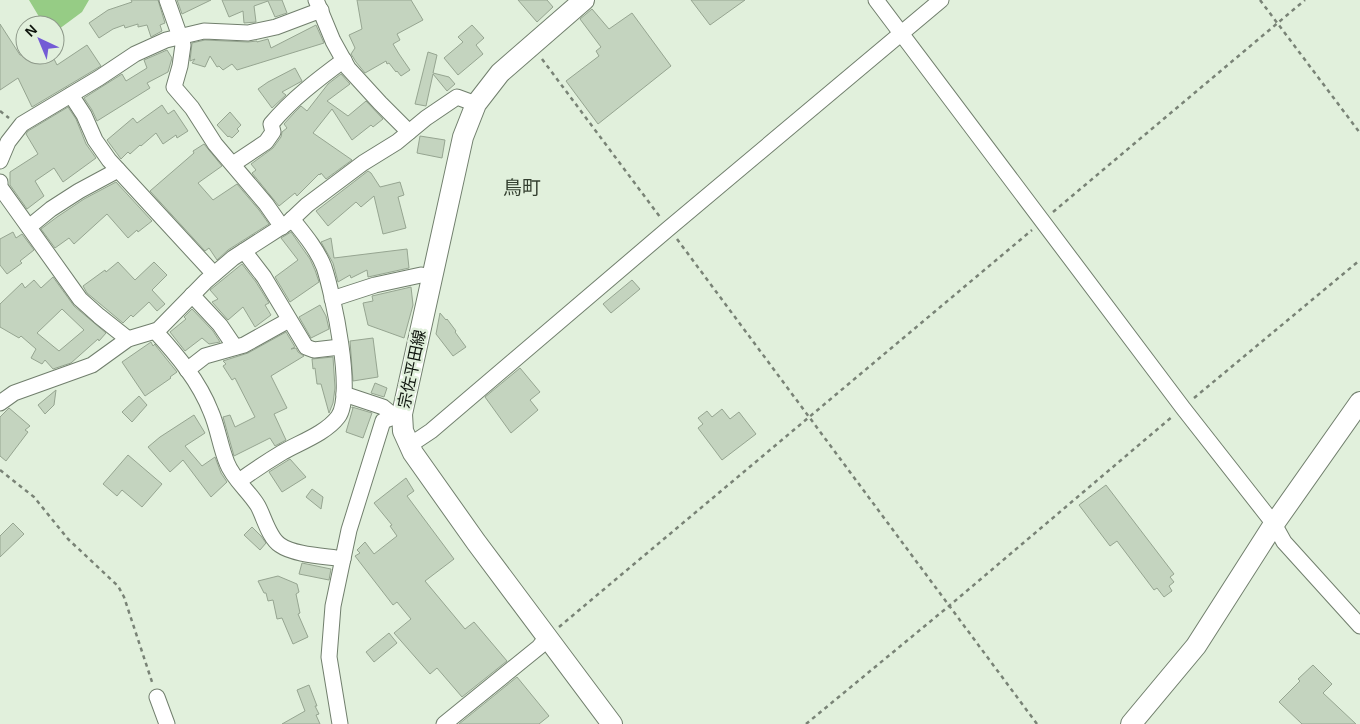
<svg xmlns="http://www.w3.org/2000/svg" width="1360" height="724" viewBox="0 0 1360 724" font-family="Arial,'Noto Sans JP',sans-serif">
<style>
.forest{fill:#96cc85}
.building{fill:#c4d4bf;stroke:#96a591;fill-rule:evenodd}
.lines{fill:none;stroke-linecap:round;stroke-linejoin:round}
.street-casing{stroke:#717f6d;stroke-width:17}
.secondary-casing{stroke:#717f6d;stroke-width:22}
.path{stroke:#798376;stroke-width:2.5;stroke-dasharray:4 4;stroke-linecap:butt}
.street{stroke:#fff;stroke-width:15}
.secondary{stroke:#fff;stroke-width:20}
.labels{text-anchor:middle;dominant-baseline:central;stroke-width:5;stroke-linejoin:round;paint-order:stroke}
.street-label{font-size:16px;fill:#0e140d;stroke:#e1f0dc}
.quarter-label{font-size:19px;fill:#333f2f;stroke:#e1f0dc}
</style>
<rect width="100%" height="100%" fill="#e1f0dc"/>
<polygon class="forest" points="29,0 89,0 82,12 55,32 55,25 44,25"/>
<g class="building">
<polygon points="131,0 158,0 165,23 160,25 162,31 151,37 147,25 138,27 138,24 125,28 124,25 113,29 99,38 89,23 108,10 132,2"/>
<polygon points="177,0 211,0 182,14"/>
<polygon points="222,0 282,0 287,13 275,17 268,1 254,6 256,22 244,23 243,11 229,17"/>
<polygon points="357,0 411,0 423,20 397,34 400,40 393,44 399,54 410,70 401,76 397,71 396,72 389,63 387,64 386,61 365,73 356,62 351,54 355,48 349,35 362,29"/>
<polygon points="518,0 547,0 553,7 537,22"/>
<polygon points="691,0 745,0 710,25"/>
<polygon points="592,9 609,29 632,13 671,66 598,124 566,81 599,56 596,51 601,47 580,19"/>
<polygon points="0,24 20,55 52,55 57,65 87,45 101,66 32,107 18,78 0,90"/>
<polygon points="316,25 324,43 237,70 232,64 223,70 219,66 217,67 210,56 205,67 192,63 195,59 190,61 192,43 205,40 248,42 257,41 257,42 268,39 271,48"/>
<polygon points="472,25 484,38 476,45 483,54 458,75 444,58 463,42 458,37"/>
<polygon points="167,50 172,58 168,72 147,83 150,88 97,121 92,110 84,98 122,74 126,81 147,68 144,60"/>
<polygon points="428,52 437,55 433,73 449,77 455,84 447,91 433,74 426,106 415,104"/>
<polygon points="295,68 302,81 282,92 286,95 272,108 258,89 268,82"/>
<polygon points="341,74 350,84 327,101 348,116 366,101 383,119 373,127 371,125 352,140 332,109 313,133 352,160 326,179 321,173 320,175 319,174 297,196 295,193 279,206 252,173 256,170 251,164 273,148 281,137 282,132 287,128 284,124 294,113 301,106 307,111 328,84"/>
<polygon points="162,105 168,114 174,110 188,131 177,138 176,135 163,144 156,133 141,146 140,145 130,154 128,152 121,159 107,140 133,118 137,123"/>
<polygon points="68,107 76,119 86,144 96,158 63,182 54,168 35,181 44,196 27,209 10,185 10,172 38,154 26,134 28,131"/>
<polygon points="230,112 241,125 237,129 239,131 232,138 229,136 228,137 217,125"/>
<polygon points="420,136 445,140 442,158 417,153"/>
<polygon points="204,144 222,166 198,183 213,200 237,184 259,210 269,224 228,250 217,260 209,248 205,251 150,191 194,153 193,151"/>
<polygon points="368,171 371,173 380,187 400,182 404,195 398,197 406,228 383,234 374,196 361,207 356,202 328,226 316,211"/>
<polygon points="116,182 152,221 138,232 137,230 128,238 107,214 74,244 69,238 55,248 41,229 57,217 84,199"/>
<polygon points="13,232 16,238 22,234 34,250 20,261 22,263 7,274 0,265 0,239"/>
<polygon points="291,232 310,259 315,270 319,282 290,302 275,277 298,260 281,238"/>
<polygon points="331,238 334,258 407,249 409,268 368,277 367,270 351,278 350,275 338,282 333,263 321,242"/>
<polygon points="118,262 135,280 154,262 167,275 152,290 165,304 157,311 149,302 133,317 131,315 123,323 87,293 83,286 105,270 106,272"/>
<polygon points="242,264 256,282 269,303 265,305 271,315 255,327 243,307 228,320 212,302 218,299 210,290"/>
<path d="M53,277L74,306L106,333L99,341L98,339L71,363L53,369L45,360L42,364L31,358L36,349L21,336L19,338L0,327V304L22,283L25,288L34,280L41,288ZM62,309L84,330L59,351L37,333Z"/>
<polygon points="632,280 640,289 611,313 603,304"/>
<polygon points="411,287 413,305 404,338 368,325 363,303 373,301 372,296"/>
<polygon points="320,305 326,316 329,329 311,338 299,317"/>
<polygon points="192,309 213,331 220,342 209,344 202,338 185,351 170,332 186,319 184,317"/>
<polygon points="440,313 446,320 447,319 456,331 455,332 466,347 453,356 436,334"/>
<polygon points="286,332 295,347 291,349 296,348 298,352 304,356 271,376 287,408 274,414 286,440 275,446 270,438 234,456 223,417 230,415 235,427 255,417 235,378 232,380 223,366 226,364 223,361 248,353"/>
<polygon points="373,338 378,377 353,381 350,341"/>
<polygon points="151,342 153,346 155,344 156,346 177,372 170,377 171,378 145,396 122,362"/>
<polygon points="333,357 335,388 333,403 329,413 321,384 317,384 315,368 313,369 312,359"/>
<polygon points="520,368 540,392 530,400 538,410 511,433 485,397"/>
<polygon points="375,383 387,388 384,397 371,393"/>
<polygon points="56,390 54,405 45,414 38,405"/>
<polygon points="139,396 147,405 132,422 122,412"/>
<polygon points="352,407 372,413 363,438 346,432 353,408 352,408"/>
<polygon points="9,408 30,426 25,430 28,432 6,461 0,456 0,417"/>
<polygon points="722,409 730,419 739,412 756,434 722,460 698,428 703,424 698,418 707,411 712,417"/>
<polygon points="194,415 205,433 185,446 202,466 215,457 221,473 227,482 211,497 183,460 170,472 148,447 160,437"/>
<polygon points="128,455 162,484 142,507 122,490 117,496 103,484"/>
<polygon points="290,459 306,477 282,492 269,472"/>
<polygon points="406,478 414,491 407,496 454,559 425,581 465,629 474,622 507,661 462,697 437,668 430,674 394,633 411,619 397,602 393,605 355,556 360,553 357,550 365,542 374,554 397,536 390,526 392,525 374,503"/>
<polygon points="1106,485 1174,574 1170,577 1174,582 1169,586 1172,591 1164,597 1157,588 1154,590 1117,541 1110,546 1079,505"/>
<polygon points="312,489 323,497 321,509 306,497"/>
<polygon points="13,523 24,534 0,557 0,536"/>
<polygon points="252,527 261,536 266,543 260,550 244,535"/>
<polygon points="302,563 331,569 329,580 299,574"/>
<polygon points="278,576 297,584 299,592 296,594 300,613 298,614 308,637 293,644 282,618 277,619 273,600 268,601 266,593 264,593 258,581"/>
<polygon points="389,633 397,643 374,662 366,652"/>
<polygon points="1313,665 1332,684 1323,693 1356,724 1302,724 1279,702 1300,681 1298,679"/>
<polygon points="517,677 549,716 539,724 459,724"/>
<polygon points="309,685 317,706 315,706 319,714 316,715 320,724 282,724 305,711 297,690"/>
</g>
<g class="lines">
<defs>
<g id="street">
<polyline points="167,0 183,45 180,66 174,87 192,108 215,144 266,204 282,227"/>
<polyline points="316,0 333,41 348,68 380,103 409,132"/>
<polyline points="876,0 1183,408 1274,524 1284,542 1360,626"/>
<polyline points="71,95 84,115 95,140 109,160 214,274"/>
<polyline points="0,161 8,142 22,124 99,78 135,54 166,40 204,31 248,33 276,27 321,10"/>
<path d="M233,164L266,142L273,132L271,124C292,99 317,80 344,60"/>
<polyline points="0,182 0,187 80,299 99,316 128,339"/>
<polyline points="29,227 51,209 79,191 118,170"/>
<polyline points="244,251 264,277 306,347 314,350 340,347"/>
<polyline points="192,295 220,325 235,347"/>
<polyline points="332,299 375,285 421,275 432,278"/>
<path d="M155,331C177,355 199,381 211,412C218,428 220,446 227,463C233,479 249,491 258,506C264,517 269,538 280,545C294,555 325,556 343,559"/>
<polyline points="187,370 205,356 244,345 289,320"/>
<polyline points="344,394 383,407 394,416"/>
<polyline points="0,403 14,393 92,365 128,339 158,330 206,281 233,258 289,222 307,205 363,163 397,142 426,118 457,97 476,104"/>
<polyline points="410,445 431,431 668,229 941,0"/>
<path d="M239,481C253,471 268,461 283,452C301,442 326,433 338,417C355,395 333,294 324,267C317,249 304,234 292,219"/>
<polyline points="157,697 167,724"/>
<polyline points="340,724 329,657 333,606 349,530 383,421 402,414"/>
<polyline points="444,724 539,647 547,637"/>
</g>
<g id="secondary">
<polyline points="584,0 500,73 476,104 463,137 402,414 403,431 413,453 476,542 612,724"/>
<polyline points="1131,724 1196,646 1274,524 1360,402"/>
</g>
</defs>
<use href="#street" class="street-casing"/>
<use href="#secondary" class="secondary-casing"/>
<g class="path">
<polyline points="1260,0 1360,133"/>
<polyline points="542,59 660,217"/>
<polyline points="0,111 9,118"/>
<polyline points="1053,212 1305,0"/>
<polyline points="677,239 1037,724"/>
<polyline points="1194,398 1360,260"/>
<polyline points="0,470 34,497 68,539 118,586 124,597 153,685"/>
<polyline points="559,627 1032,230"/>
<polyline points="806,724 949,606 1173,416"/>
</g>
<use href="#street" class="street"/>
<use href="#secondary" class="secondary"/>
</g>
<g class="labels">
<g class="street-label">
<text transform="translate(412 369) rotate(-78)">宗佐平田線</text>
</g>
<g class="quarter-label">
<text x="522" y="187">鳥町</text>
</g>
</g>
<g transform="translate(40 40) rotate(316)"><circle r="24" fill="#e1f0dc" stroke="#8d9889"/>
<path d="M0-4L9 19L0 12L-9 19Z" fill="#735bd5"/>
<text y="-8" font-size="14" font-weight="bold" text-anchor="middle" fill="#0e140d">N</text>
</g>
</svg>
